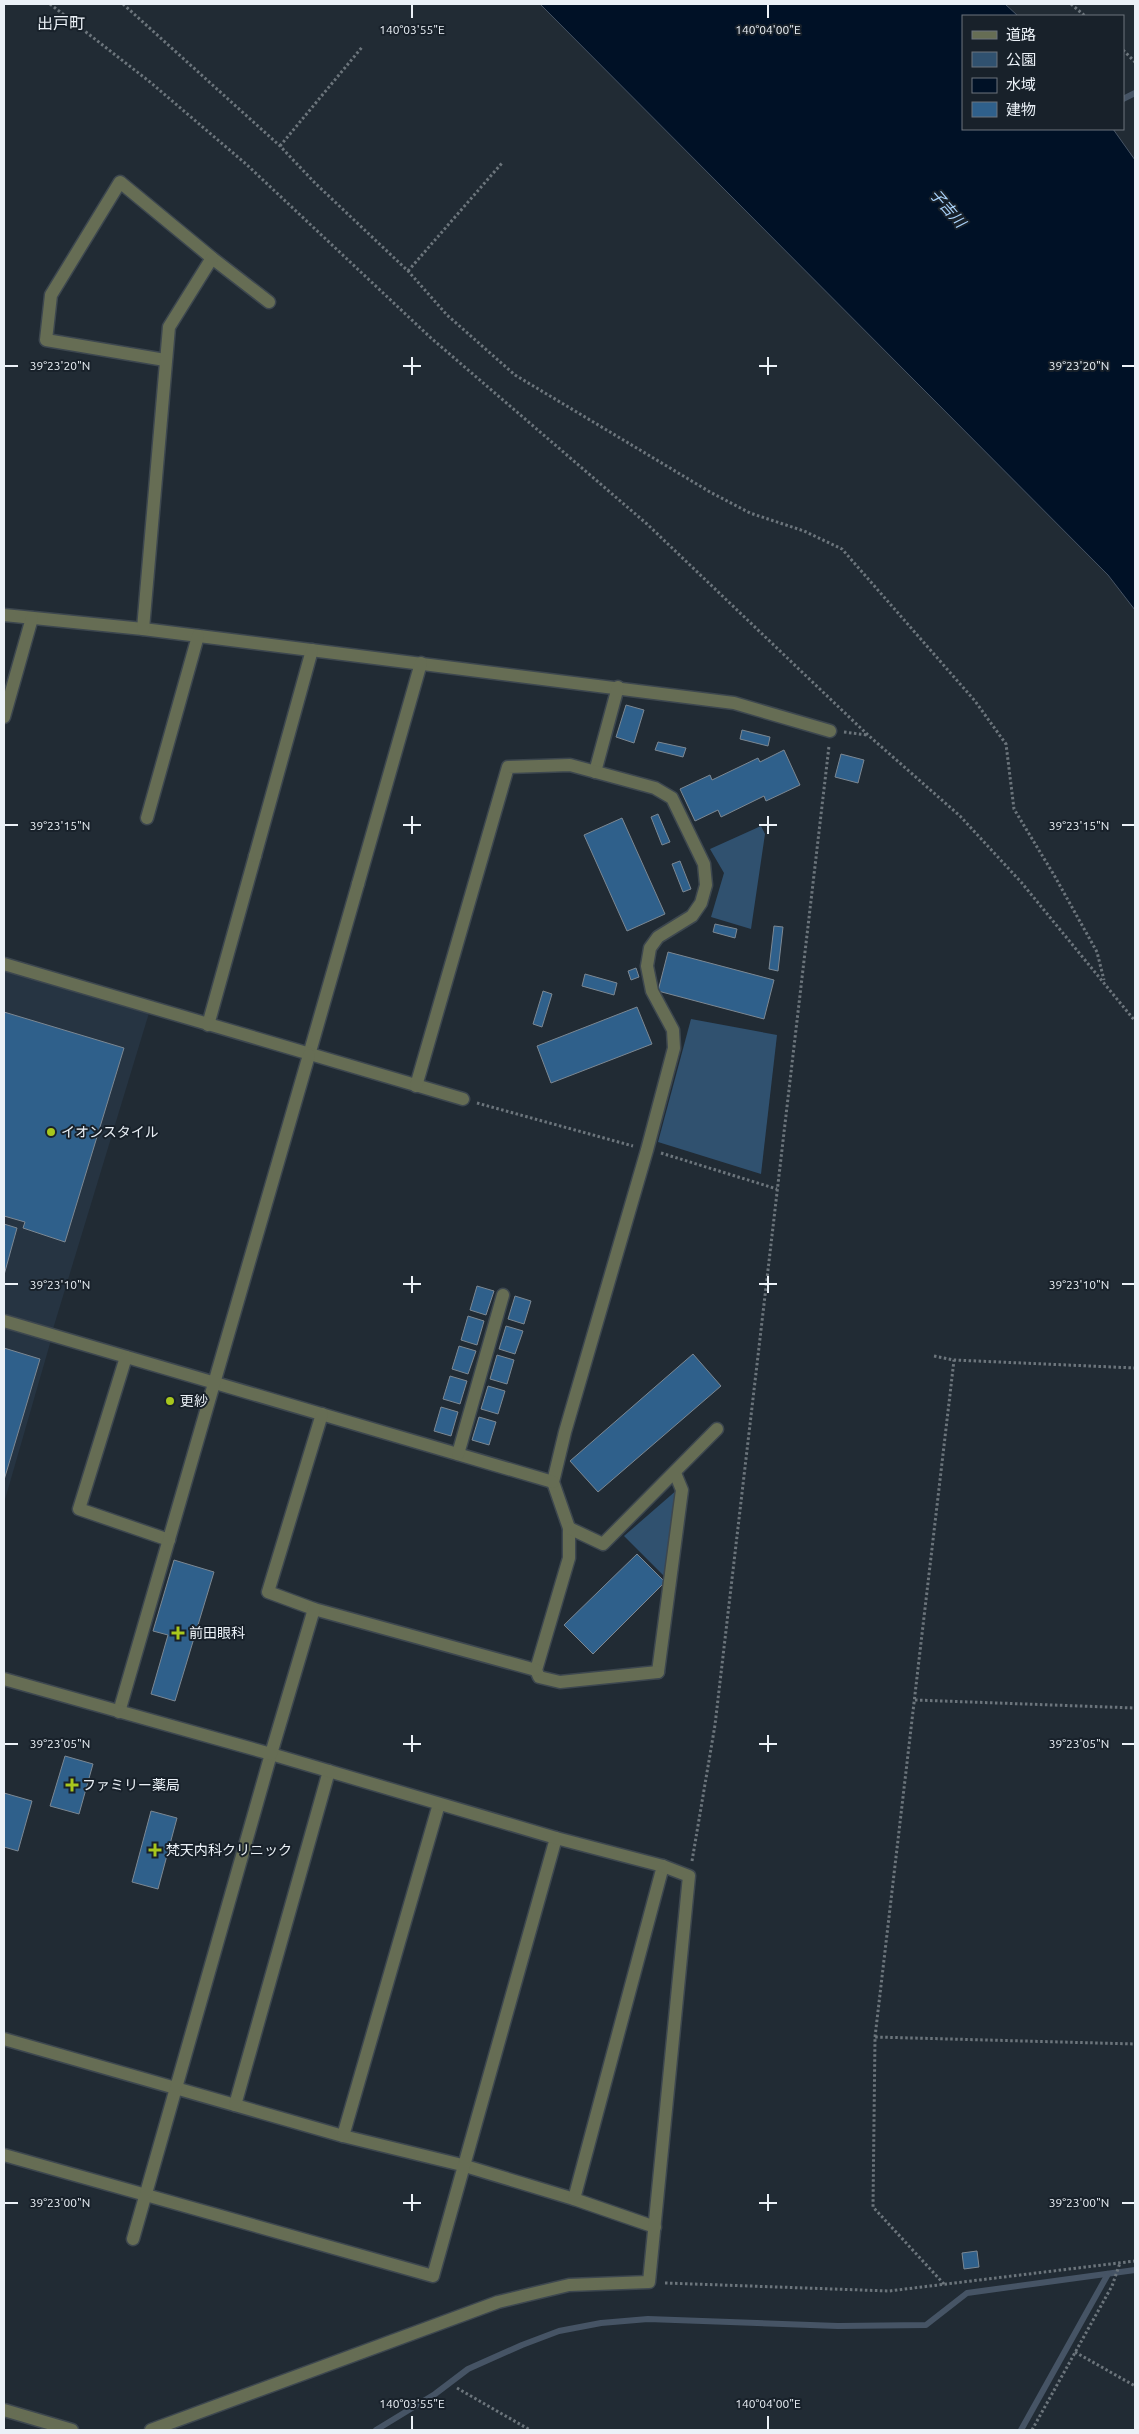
<svg xmlns="http://www.w3.org/2000/svg" width="1139" height="2434" viewBox="0 0 1139 2434" font-family="Ubuntu,'Noto Sans JP',sans-serif">
<style>
.built{fill:#263442}
.green{fill:#30516f}
.water{fill:#001126;stroke:#465465}
.lines{fill:none;stroke-linecap:round;stroke-linejoin:round}
.stream{stroke:#465465;stroke-width:6}
.building{fill:#2f608b;stroke:#7c8893}
.service-casing{stroke:#3d474f;stroke-width:15}
.minor-casing{stroke:#3d474f;stroke-width:15}
.tertiary-casing{stroke:#3d474f;stroke-width:15}
.path{stroke:#6c757c;stroke-width:3;stroke-dasharray:2.5 2.5;stroke-linecap:butt}
.service{stroke:#666d54;stroke-width:12}
.minor{stroke:#666d54;stroke-width:12}
.tertiary{stroke:#666d54;stroke-width:12}
.ticks{fill:none;stroke:#ebf1f7;stroke-width:2}
.poi-dot{fill:#a8c71d;stroke:#18212a;stroke-width:2}
.labels{text-anchor:middle;dominant-baseline:central;stroke-width:4;stroke-linejoin:round;paint-order:stroke}
.poi-label{font-size:14px;fill:#ebf1f7;stroke:#18212a;text-anchor:start}
.water-label{font-size:15px;font-style:italic;fill:#aad3fb;stroke:#18212a}
.quarter-label{font-size:16px;fill:#ebf1f7;stroke:#18212a}
.ticks-label{font-size:12px;text-anchor:middle;fill:#ebf1f7;stroke:#18212a;stroke-width:4;stroke-linejoin:round;paint-order:stroke}
</style>
<rect width="100%" height="100%" fill="#212b34"/>
<g class="built">
<polygon points="4,971 149,1013 53,1329 4,1314"/>
<polygon points="4,1327 51,1340 4,1503"/>
</g>
<g class="green">
<polygon points="761,826 765,834 751,929 711,917 724,873 710,849"/>
<polygon points="691,1019 777,1035 761,1174 658,1142"/>
<polygon points="678,1489 665,1577 624,1536"/>
</g>
<polygon class="water" points="540,4 1005,4 1018,16 963,16 963,129 1113,129 1135,160 1135,610 1108,575"/>
<g class="lines">
<g class="stream">
<polyline points="1123,99 1135,93"/>
<polyline points="376,2430 435,2394 468,2369 522,2345 559,2331 601,2323 648,2319 838,2326 926,2325 967,2293 1135,2270"/>
<polyline points="1021,2430 1108,2274"/>
</g>
</g>
<g class="building">
<polygon points="626,705 644,710 634,743 616,737"/>
<polygon points="742,730 770,737 768,746 740,739"/>
<polygon points="658,742 686,748 683,757 655,750"/>
<polygon points="784,750 800,785 766,801 764,796 721,817 718,810 695,821 680,789 710,775 712,780 758,758 760,762"/>
<polygon points="841,754 864,760 858,783 835,777"/>
<polygon points="658,814 670,842 662,845 651,817"/>
<polygon points="622,818 665,914 627,931 584,835"/>
<polygon points="680,861 691,889 683,892 672,864"/>
<polygon points="715,924 737,929 735,938 713,932"/>
<polygon points="774,926 783,927 778,971 769,969"/>
<polygon points="668,952 774,980 764,1019 658,991"/>
<polygon points="636,968 639,977 631,980 628,971"/>
<polygon points="585,974 617,983 614,995 582,986"/>
<polygon points="543,991 552,994 542,1027 533,1024"/>
<polygon points="637,1007 652,1044 551,1083 537,1046"/>
<polygon points="4,1012 124,1048 65,1242 23,1228 25,1222 4,1216"/>
<polygon points="4,1224 17,1228 4,1275"/>
<polygon points="477,1286 494,1291 486,1315 470,1310"/>
<polygon points="515,1296 531,1301 524,1324 508,1319"/>
<polygon points="468,1316 484,1321 477,1345 461,1340"/>
<polygon points="506,1326 523,1331 515,1354 499,1349"/>
<polygon points="459,1346 476,1351 468,1374 452,1369"/>
<polygon points="4,1348 40,1359 4,1480"/>
<polygon points="693,1354 721,1386 598,1492 570,1461"/>
<polygon points="497,1355 514,1360 507,1384 490,1379"/>
<polygon points="450,1376 467,1381 460,1404 443,1399"/>
<polygon points="488,1386 505,1391 498,1414 481,1409"/>
<polygon points="441,1407 458,1412 451,1436 434,1431"/>
<polygon points="479,1417 496,1422 489,1445 472,1440"/>
<polygon points="637,1554 665,1582 593,1654 564,1625"/>
<polygon points="174,1560 214,1572 175,1701 151,1694 168,1635 153,1631"/>
<polygon points="65,1756 93,1764 79,1814 50,1806"/>
<polygon points="4,1793 32,1801 18,1851 4,1847"/>
<polygon points="151,1811 177,1818 158,1889 132,1882"/>
<polygon points="977,2251 979,2267 964,2269 962,2253"/>
</g>
<g class="lines">
<defs>
<g id="service">
<polyline points="208,1025 255,856"/>
<polyline points="309,1055 358,884"/>
<polyline points="658,1672 682,1490 675,1473"/>
</g>
<g id="minor">
<polyline points="165,360 46,340 51,295 120,182 212,258 269,302"/>
<polyline points="4,615 143,629 734,703 830,731"/>
<polyline points="143,629 169,327 212,258"/>
<polyline points="4,717 32,618"/>
<polyline points="595,772 618,687"/>
<polyline points="147,818 198,636"/>
<polyline points="255,856 312,650"/>
<polyline points="358,884 421,663"/>
<polyline points="4,964 463,1099"/>
<polyline points="416,1086 508,767 570,765 655,788 672,798 704,864 706,885 701,903 692,916 658,937 650,948 647,966 652,991 673,1030 674,1048 647,1150 565,1432 553,1482 569,1528 569,1558 536,1670 539,1677 560,1682 658,1672"/>
<polyline points="4,1321 553,1482"/>
<polyline points="126,1357 79,1509 169,1540"/>
<polyline points="322,1414 268,1592 314,1609 536,1670"/>
<polyline points="458,1454 503,1295"/>
<polyline points="569,1528 603,1544 717,1429"/>
<polyline points="119,1712 309,1055"/>
<polyline points="4,2039 343,2136 462,2165 574,2199 655,2227"/>
<polyline points="235,2105 329,1771"/>
<polyline points="343,2136 439,1804"/>
<polyline points="4,2155 433,2276 556,1838"/>
<polyline points="574,2199 663,1866"/>
<polyline points="133,2239 271,1754 556,1838 663,1866 689,1876 649,2282 569,2285 498,2302 151,2430"/>
<polyline points="4,2410 72,2430"/>
</g>
<polyline id="tertiary" points="4,1679 271,1754 314,1609"/>
</defs>
<use href="#service" class="service-casing"/>
<use href="#minor" class="minor-casing"/>
<use href="#tertiary" class="tertiary-casing"/>
<g class="path">
<polyline points="50,4 150,82 246,164 431,338 647,524 868,735 960,816 1021,882 1135,1021"/>
<polyline points="123,4 280,146 315,183 408,271 447,315 515,375 710,492 750,513 804,531 842,549 975,701 1006,744 1014,809 1054,875 1097,952 1104,980"/>
<polyline points="1071,4 1085,16"/>
<polyline points="1123,50 1135,62"/>
<polyline points="280,146 363,46"/>
<polyline points="408,271 502,163"/>
<polyline points="844,732 867,735"/>
<polyline points="477,1103 633,1146"/>
<polyline points="661,1153 777,1189"/>
<polyline points="934,1356 954,1360 1135,1368"/>
<polyline points="915,1700 1135,1708"/>
<polyline points="692,1861 715,1725 829,746"/>
<polyline points="875,2037 954,1360"/>
<polyline points="665,2283 889,2291 1135,2261"/>
<polyline points="944,2284 873,2207 875,2037 1135,2044"/>
<polyline points="1075,2352 1135,2386"/>
<polyline points="457,2388 530,2430"/>
<polyline points="1032,2430 1112,2286 1120,2263"/>
</g>
<use href="#service" class="service"/>
<use href="#minor" class="minor"/>
<use href="#tertiary" class="tertiary"/>
</g>
<path class="ticks" d="M412,5V18M768,5V18M412,357V375M768,357V375M5,366H18M403,366H421M759,366H777M1122,366H1134M412,816V834M768,816V834M5,825H18M403,825H421M759,825H777M1122,825H1134M412,1276V1293M768,1276V1293M5,1284H18M403,1284H421M759,1284H777M1122,1284H1134M412,1735V1752M768,1735V1752M5,1744H18M403,1744H421M759,1744H777M1122,1744H1134M412,2194V2211M768,2194V2211M5,2203H18M403,2203H421M759,2203H777M1122,2203H1134M412,2416V2429M768,2416V2429"/>
<g class="poi-dot">
<circle cx="51" cy="1132" r="5"/>
<circle cx="170" cy="1401" r="5"/>
<path d="M175.5 1625.5h5v5h5v5h-5v5h-5v-5h-5v-5h5z"/>
<path d="M69.5 1777.5h5v5h5v5h-5v5h-5v-5h-5v-5h5z"/>
<path d="M152.5 1842.5h5v5h5v5h-5v5h-5v-5h-5v-5h5z"/>
</g>
<g class="labels">
<g class="poi-label">
<text x="61" y="1132">イオンスタイル</text>
<text x="180" y="1401">更紗</text>
<text x="189" y="1633">前田眼科</text>
<text x="82" y="1785">ファミリー薬局</text>
<text x="166" y="1850">梵天内科クリニック</text>
</g>
<g class="water-label">
<text transform="translate(948 208) rotate(49)">子吉川</text>
</g>
<g class="quarter-label">
<text x="61" y="23">出戸町</text>
</g>
</g>
<g class="ticks-label">
<text x="412" y="34">140°03'55"E</text>
<text x="768" y="34">140°04'00"E</text>
<text x="60" y="370">39°23'20"N</text>
<text x="1079" y="370">39°23'20"N</text>
<text x="60" y="830">39°23'15"N</text>
<text x="1079" y="830">39°23'15"N</text>
<text x="60" y="1289">39°23'10"N</text>
<text x="1079" y="1289">39°23'10"N</text>
<text x="60" y="1748">39°23'05"N</text>
<text x="1079" y="1748">39°23'05"N</text>
<text x="60" y="2207">39°23'00"N</text>
<text x="1079" y="2207">39°23'00"N</text>
<text x="412" y="2408">140°03'55"E</text>
<text x="768" y="2408">140°04'00"E</text>
</g>
<rect width="1139" height="2434" fill="none" stroke="#ebf1f7" stroke-width="10"/>
<rect x="962" y="15" width="162" height="115" fill="#18212a" stroke="#6c747c"/>
<rect x="972" y="31" width="25" height="8" fill="#666d54" stroke="#6c747c"/>
<text x="1006" y="40" font-size="15" fill="#ebf1f7">道路</text>
<rect x="972" y="52" width="25" height="15" fill="#30516f" stroke="#6c747c"/>
<text x="1006" y="65" font-size="15" fill="#ebf1f7">公園</text>
<rect x="972" y="78" width="25" height="15" fill="#001126" stroke="#6c747c"/>
<text x="1006" y="90" font-size="15" fill="#ebf1f7">水域</text>
<rect x="972" y="102" width="25" height="15" fill="#2f608b" stroke="#6c747c"/>
<text x="1006" y="115" font-size="15" fill="#ebf1f7">建物</text>
</svg>
